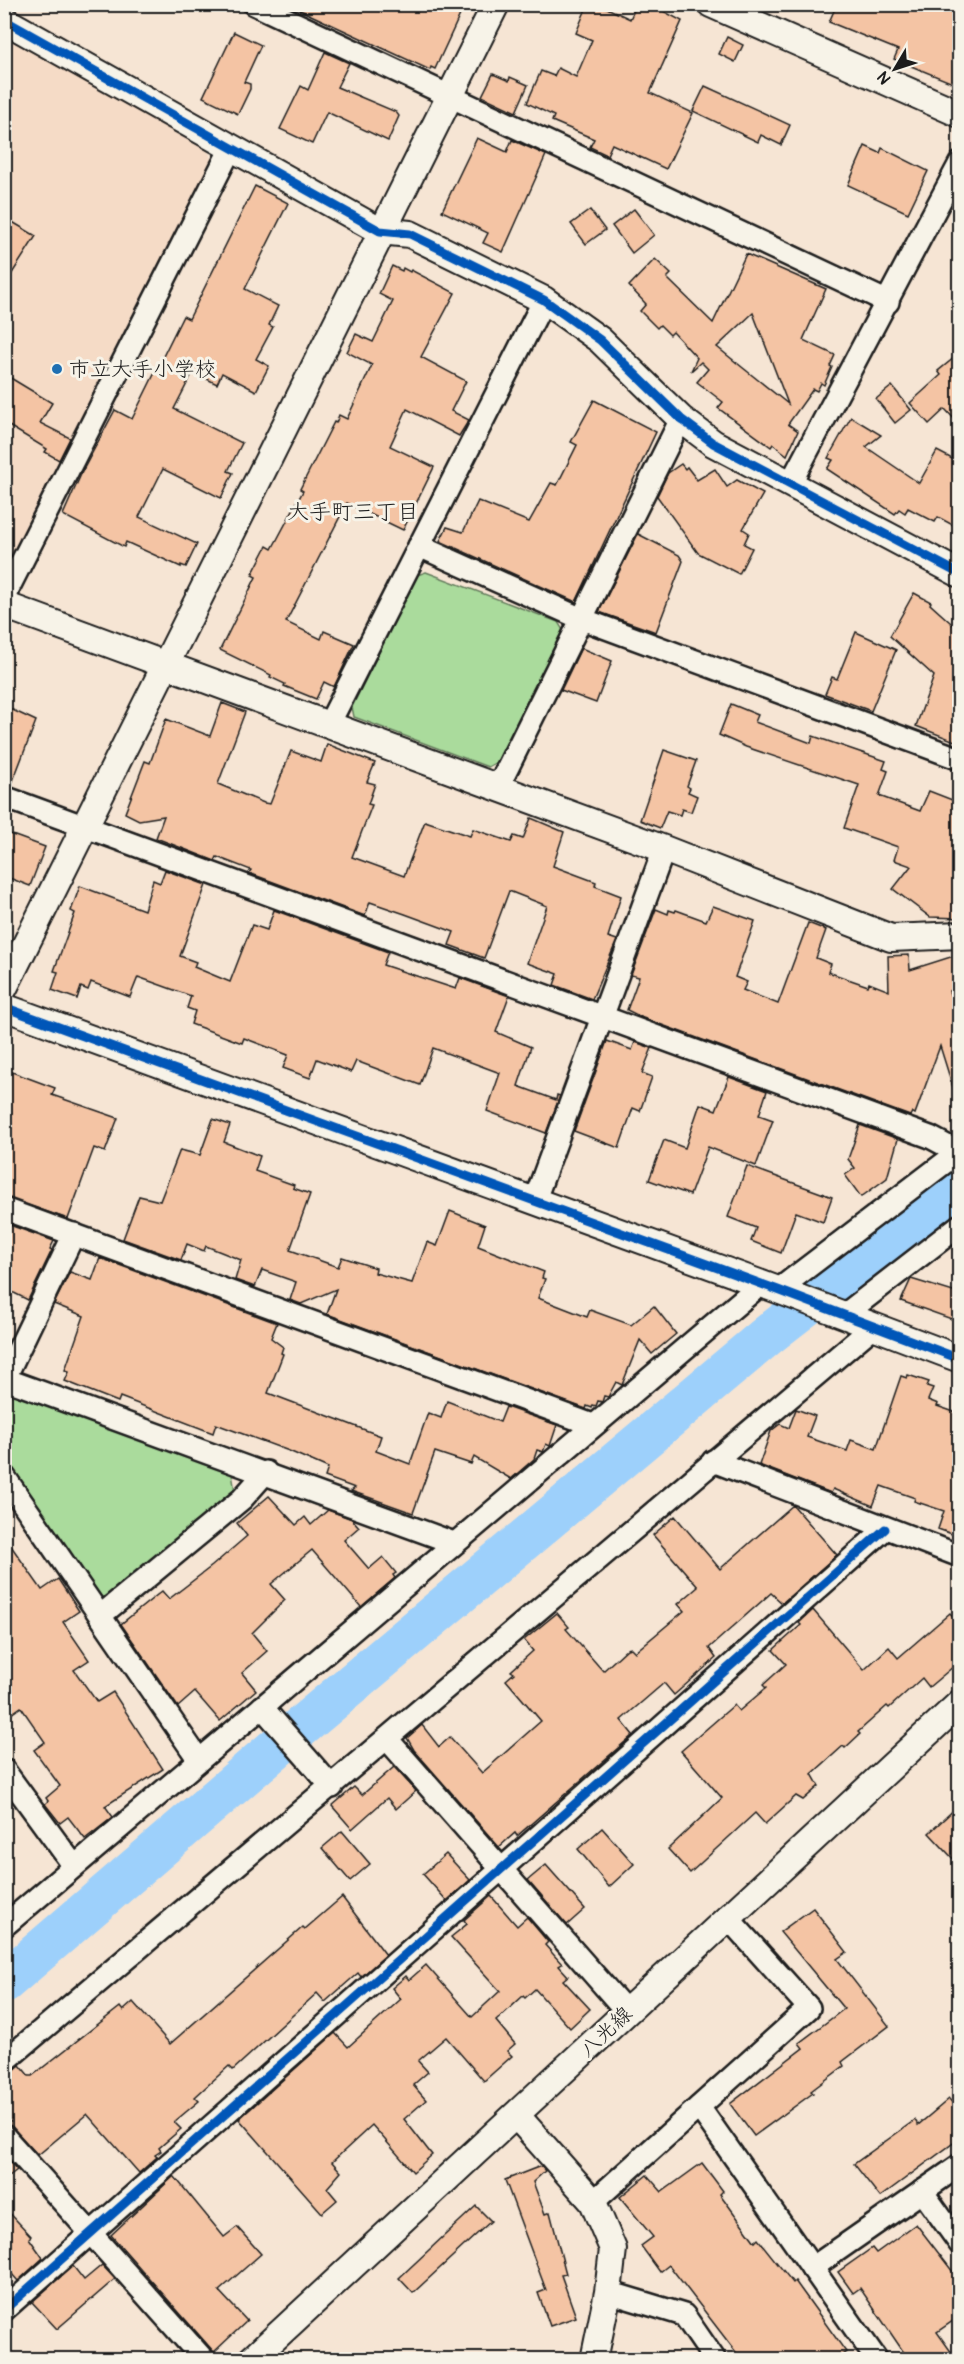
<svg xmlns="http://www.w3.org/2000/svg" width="964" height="2364" viewBox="0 0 964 2364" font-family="Pangolin,'Klee One',sans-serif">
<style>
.built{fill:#f5dbc6}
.green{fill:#aadb9c;stroke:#637c5c;stroke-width:1.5}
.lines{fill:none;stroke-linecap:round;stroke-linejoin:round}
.river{stroke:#9dd0fb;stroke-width:42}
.building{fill:#f4c4a4;stroke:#1c1c1c;stroke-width:1.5;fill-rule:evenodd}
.minor-casing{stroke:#1c1c1c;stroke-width:26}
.tertiary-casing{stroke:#1c1c1c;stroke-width:30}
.minor{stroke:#f7f3e8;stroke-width:21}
.tertiary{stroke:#f7f3e8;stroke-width:26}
.cycleway-casing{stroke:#f7f3e8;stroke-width:13}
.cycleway{stroke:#0057b8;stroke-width:9}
.poi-dot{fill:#1f6fb2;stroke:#f7f3e8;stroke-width:2}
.labels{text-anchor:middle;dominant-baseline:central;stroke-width:6;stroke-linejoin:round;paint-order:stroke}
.poi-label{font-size:21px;fill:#1c1c1c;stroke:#f7f3e8;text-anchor:start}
.street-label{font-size:21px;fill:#1c1c1c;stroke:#f7f3e8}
.neighbourhood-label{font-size:22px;fill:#1c1c1c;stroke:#f7f3e8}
</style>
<rect width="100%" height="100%" fill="#f6e5d4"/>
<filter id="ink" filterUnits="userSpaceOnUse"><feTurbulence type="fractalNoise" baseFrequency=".0167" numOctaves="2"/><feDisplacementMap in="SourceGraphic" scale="12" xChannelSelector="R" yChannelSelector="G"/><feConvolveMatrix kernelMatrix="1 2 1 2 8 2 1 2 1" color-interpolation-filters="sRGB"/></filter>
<g filter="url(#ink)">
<polygon class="built" points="5,35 208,151 213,164 5,575"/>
<g class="green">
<polygon points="426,572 558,622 563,630 497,762 488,767 354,717 352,707 417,575"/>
<polygon points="15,1394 232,1474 235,1491 108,1598 98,1596 5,1458 4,1399"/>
</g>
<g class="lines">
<polyline class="river" points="4,1982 277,1747 768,1335 960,1186"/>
</g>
<g class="building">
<polygon points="287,4 465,4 435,69 431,67 430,70"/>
<polygon points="588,4 607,8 630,19 637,4 650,4 682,21 650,93 693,113 666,169 612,144 607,155 590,147 594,139 552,121 554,116 527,103 541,71 554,76 558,68 576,77 592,40 576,33"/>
<polygon points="837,4 960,4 960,86 894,59 898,50 829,22"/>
<polygon points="234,32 261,45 244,82 250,84 250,89 238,114 203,97"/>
<polygon points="727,37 743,45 735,62 719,54"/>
<polygon points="325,52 349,63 337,87 396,112 399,116 388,141 327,112 312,144 280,129 301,86 308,90"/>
<polygon points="493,74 509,81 510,77 528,85 516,112 482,96"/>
<polygon points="705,86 790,125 781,145 761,135 758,142 693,111"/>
<polygon points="477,138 507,152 512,140 546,155 503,252 483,243 488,233 442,211"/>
<polygon points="865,146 880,153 882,148 928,171 908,213 848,185"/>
<polygon points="255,186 288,203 245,289 278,306 269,325 273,327 256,359 269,366 256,391 222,373 217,384 193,372 174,409 242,443 228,471 233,473 221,498 163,469 139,517 197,544 186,567 181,565 181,567 126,542 124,547 63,515 82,472 115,410 132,419 183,316 189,319"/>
<polygon points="634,209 654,235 632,253 612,226"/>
<polygon points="590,210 605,230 586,244 571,224"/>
<polygon points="4,217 36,236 4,286"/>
<path d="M746,254L826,289L803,340L835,355L830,366L832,367L824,385L821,383L817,391L813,389L788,424L798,431L787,455L773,444L771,447L718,408L723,402L697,382L708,369L701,362L691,371L697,358L673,332L670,335L660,325L657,328L640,311L646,304L629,286L655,259L671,274L667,278L713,323ZM753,313L788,404L717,347Z"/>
<polygon points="392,266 402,271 403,268 410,272 411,270 455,293 421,357 466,381 451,411 469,420 459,436 407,409 390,446 434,467 403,530 347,503 286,622 321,639 324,631 354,644 334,687 324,682 316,699 284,686 285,684 270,677 271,675 220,650 256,577 252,575 267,546 272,549 303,491 300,489 334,422 336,423 339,415 347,419 372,365 347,352 356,334 373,342 393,301 379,294"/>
<polygon points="960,353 960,425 945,409 929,424 910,403 941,375 938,371"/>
<polygon points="4,374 52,403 40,423 70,438 59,460 45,452 47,449 4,423"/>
<polygon points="892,386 911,410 895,423 876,399"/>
<polygon points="594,400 656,432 576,602 440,541 447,527 463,532 478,501 529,522 551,483 557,485 577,445 571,442"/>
<polygon points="851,417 881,435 866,447 919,483 937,451 960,463 960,529 938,517 935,522 908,508 905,513 899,509 895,514 827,469 833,460 828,458"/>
<polygon points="681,464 685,469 687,467 697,480 715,469 727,487 737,480 763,494 743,529 749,533 744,544 752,548 739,574 698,553 657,496 668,473"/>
<polygon points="638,534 679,555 683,561 656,632 599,612"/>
<polygon points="914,593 931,602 930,604 960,631 960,743 916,726 934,676 890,636"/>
<polygon points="856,632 896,650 871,711 825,694 832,677 837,679"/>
<polygon points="581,648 612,661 596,703 561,690"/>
<polygon points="222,703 245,712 218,784 264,803 270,804 291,751 321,762 327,744 375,763 367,782 375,784 368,804 372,805 352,857 404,876 425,821 470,836 473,829 511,842 514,836 523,839 531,818 564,832 553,866 596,882 595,886 621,896 608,937 617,940 592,999 554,985 558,974 527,963 547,906 509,891 484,958 449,945 454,932 405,914 370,902 365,916 249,873 251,870 217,857 215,861 156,838 164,816 139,820 125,813 145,761 150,763 166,719 210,736"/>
<polygon points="731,704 758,715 755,722 811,743 813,736 886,761 883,769 888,771 879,796 920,811 929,791 960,803 960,918 930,917 893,889 911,866 894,860 898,847 844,828 859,785 746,747 719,735"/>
<polygon points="4,706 36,721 11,786 4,785"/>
<polygon points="664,750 696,761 687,786 690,788 688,792 697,796 691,812 682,809 680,815 667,811 660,828 640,820"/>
<polygon points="4,832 45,847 30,886 4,876"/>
<polygon points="165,870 206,885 180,956 196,962 194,967 230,982 252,925 267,930 274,910 388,952 383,965 456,989 460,978 509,996 496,1032 531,1047 518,1086 556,1100 557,1095 560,1096 546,1133 487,1111 500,1073 433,1048 420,1085 356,1061 351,1072 317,1059 310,1078 283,1068 288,1055 244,1038 242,1043 191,1024 195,1011 187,1008 191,996 138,977 130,997 91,982 88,990 81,987 77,999 52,990 58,972 54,971 75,913 71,911 80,886 144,910 153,880 160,883"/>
<polygon points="713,906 755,921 735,977 747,982 743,990 778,1004 808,923 826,930 816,958 831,964 828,972 868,986 869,983 889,991 888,956 909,955 910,970 960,954 960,988 949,991 960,1025 960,1094 955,1094 940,1046 915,1114 912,1112 910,1116 643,1018 627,1010 639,977 631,975 656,909 668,914 669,910 675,912 676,910 706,921"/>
<polygon points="607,1041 632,1050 635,1042 652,1048 642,1073 652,1077 640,1111 633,1108 619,1148 574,1131"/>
<polygon points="4,1069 55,1088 52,1095 118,1118 105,1152 94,1148 68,1219 4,1197"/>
<polygon points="729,1077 767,1091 759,1115 773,1120 756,1166 708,1147 690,1195 649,1180 664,1140 685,1148 700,1104 716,1110"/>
<polygon points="213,1119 230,1125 224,1142 260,1156 255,1171 294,1185 293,1188 310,1194 290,1250 338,1267 342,1257 376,1268 375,1273 412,1283 427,1242 437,1246 450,1211 485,1225 478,1246 544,1272 542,1278 545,1279 538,1298 587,1317 590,1310 631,1325 654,1306 676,1334 652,1354 640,1340 622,1385 616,1382 608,1397 604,1396 602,1402 598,1401 596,1406 593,1405 592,1408 587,1406 586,1409 327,1314 336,1289 301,1304 290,1300 296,1282 262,1270 255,1287 235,1280 241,1260 206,1246 204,1251 187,1244 181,1260 123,1239 139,1196 160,1201 180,1150 200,1155"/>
<polygon points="860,1125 898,1139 887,1178 861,1197 845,1175 855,1168 848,1159"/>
<polygon points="747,1166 832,1197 823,1222 796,1212 781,1253 751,1241 756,1228 728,1217"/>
<polygon points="4,1223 54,1241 50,1249 52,1250 28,1300 4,1288"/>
<polygon points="100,1258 277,1323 271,1338 283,1347 281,1353 283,1354 268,1393 381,1436 376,1451 410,1464 428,1413 441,1418 447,1401 500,1422 506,1407 557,1425 550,1446 546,1444 543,1452 537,1450 534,1459 511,1479 474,1457 471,1464 435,1452 413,1513 351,1491 355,1488 325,1477 328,1468 289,1451 216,1424 213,1433 120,1397 118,1402 65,1381 69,1372 65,1370 84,1316 54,1304 70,1272 92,1280"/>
<polygon points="911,1279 960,1294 960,1322 901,1301"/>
<polygon points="908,1375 929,1382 927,1386 933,1388 928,1400 938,1404 937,1406 960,1414 960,1537 938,1529 944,1511 914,1501 915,1498 881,1486 873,1506 833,1489 831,1493 759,1465 771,1431 780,1424 789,1428 796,1409 815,1416 807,1437 847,1451 851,1440 876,1449 901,1376 907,1378"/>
<polygon points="269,1496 296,1525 305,1517 311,1525 328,1510 352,1519 359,1527 344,1540 369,1569 383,1557 396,1573 393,1575 395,1578 361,1607 312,1550 271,1584 285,1600 252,1633 267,1651 242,1673 256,1690 220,1721 195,1692 178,1707 121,1624 162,1591 169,1599 212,1566 247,1536 237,1523"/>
<polygon points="793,1505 837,1555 782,1603 771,1593 709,1648 716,1658 674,1695 664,1683 621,1720 633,1735 517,1836 515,1833 499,1847 414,1750 407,1738 422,1725 439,1747 450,1737 482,1773 541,1721 506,1680 514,1673 511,1671 533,1651 524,1640 557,1613 569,1627 566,1629 603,1671 627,1649 631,1648 635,1652 684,1611 678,1604 698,1587 653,1535 675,1516 720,1569"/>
<polygon points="4,1536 42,1590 58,1579 79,1611 63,1622 89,1660 74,1670 97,1702 113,1692 163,1769 105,1806 113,1817 85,1839 68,1817 60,1823 45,1804 48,1801 46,1798 60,1786 34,1750 45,1742 21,1707 4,1719"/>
<polygon points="813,1610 864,1670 889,1647 898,1658 950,1613 960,1624 960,1661 929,1687 922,1678 889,1708 887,1706 858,1732 860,1734 845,1748 843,1746 812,1774 819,1786 803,1800 796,1796 765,1824 755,1813 690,1873 668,1849 722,1798 681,1751 734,1705 739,1711 766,1688 763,1685 786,1664 773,1650 801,1625 799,1623"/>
<polygon points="394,1767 416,1791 396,1809 387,1798 352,1829 332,1806 354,1787 362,1795"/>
<polygon points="960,1804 960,1866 929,1833"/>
<polygon points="602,1828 634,1864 609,1887 578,1849"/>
<polygon points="342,1831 370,1864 350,1881 322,1848"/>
<polygon points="446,1854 470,1880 447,1901 423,1874"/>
<polygon points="546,1865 585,1909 567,1925 528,1880"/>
<polygon points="491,1896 517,1926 527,1917 548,1942 545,1945 562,1964 559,1966 568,1976 563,1980 590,2009 570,2028 535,1989 525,1998 523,1996 496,2021 515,2044 507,2051 512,2056 484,2081 446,2037 418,2061 428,2072 413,2085 426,2100 404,2119 432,2155 413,2172 372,2125 332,2162 341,2172 327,2188 337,2200 322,2213 239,2119 335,2033 348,2047 401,1999 392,1988 406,1976 409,1980 426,1965 472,2017 500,1991 451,1937 467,1924 464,1920"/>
<polygon points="342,1897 386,1955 361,1977 358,1973 325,2002 317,1993 233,2070 229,2066 195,2097 199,2101 174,2122 181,2129 159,2148 161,2151 155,2155 157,2157 139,2173 87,2114 38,2155 9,2124 11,2122 4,2114 4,2079 20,2065 29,2076 32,2076 120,2007 123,2011 133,2002 170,2044 303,1927 305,1929"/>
<polygon points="813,1908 847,1952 837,1959 889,2026 842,2062 844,2066 811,2091 813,2093 754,2136 730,2104 803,2048 799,2043 844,2009 780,1932"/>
<polygon points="949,2099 960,2111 960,2138 880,2197 854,2164 915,2120 918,2125"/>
<polygon points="4,2156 17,2170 4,2180"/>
<polygon points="702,2163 723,2191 720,2194 755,2242 758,2239 793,2283 795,2281 846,2352 835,2360 742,2360 669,2265 660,2272 641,2246 653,2237 620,2197 647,2175 662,2192"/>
<polygon points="541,2166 545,2171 533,2182 545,2214 550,2212 566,2274 561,2275 576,2317 550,2326 538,2293 546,2290 505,2180"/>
<polygon points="174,2176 224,2237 237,2227 261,2254 219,2291 247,2321 214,2352 111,2235"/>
<polygon points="476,2206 491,2221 413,2293 399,2278"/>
<polygon points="4,2207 31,2236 29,2238 43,2258 18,2281 4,2265"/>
<polygon points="916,2224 960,2281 960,2316 937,2332 957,2360 909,2360 860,2288 853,2293 838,2272 872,2248 876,2253"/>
<polygon points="102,2265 115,2279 57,2329 32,2302 73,2266 84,2280"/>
</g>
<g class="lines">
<defs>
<g id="minor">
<polyline points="254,4 888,302"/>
<polyline points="790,484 960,163"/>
<polyline points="419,546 582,619 960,759"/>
<polyline points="4,597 231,148"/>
<polyline points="328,726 544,300"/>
<polyline points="498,787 681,419"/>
<polyline points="4,797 930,1137 958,1152"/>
<polyline points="534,1202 664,849"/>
<polyline points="4,1209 593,1425"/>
<polyline points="778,1290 960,1151"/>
<polyline points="844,1315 960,1225"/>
<polyline points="5,1379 454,1543"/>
<polyline points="4,1380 74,1234"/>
<polyline points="713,1461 960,1556"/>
<polyline points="4,1476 199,1760"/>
<polyline points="100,1616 242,1499 266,1472"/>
<polyline points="262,1707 332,1787"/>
<polyline points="388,1740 627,2012"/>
<polyline points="4,1770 74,1866"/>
<polyline points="4,1926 761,1284"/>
<polyline points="4,2062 874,1326"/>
<polyline points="699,2107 877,2360"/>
<polyline points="4,2136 204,2360"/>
<polyline points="922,2191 960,2244"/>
<polyline points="593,2202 809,2008 729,1919"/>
<polyline points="812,2268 960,2165"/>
<polyline points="608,2292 684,2315 715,2360"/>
<polyline points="4,2310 885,1529"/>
</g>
<g id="tertiary">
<polyline points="711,4 960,114"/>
<polyline points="4,20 380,231 410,234 544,300 600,340 681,419 713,443 960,574"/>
<polyline points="4,605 664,849 891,938 960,935"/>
<polyline points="4,988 496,4"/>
<polyline points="4,1007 778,1290 960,1359"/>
<polyline points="516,2115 593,2202 613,2249 608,2292 594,2360"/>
<polyline points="251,2360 960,1703"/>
</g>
</defs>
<use href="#minor" class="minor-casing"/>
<use href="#tertiary" class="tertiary-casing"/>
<use href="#minor" class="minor"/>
<use href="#tertiary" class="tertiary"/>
<defs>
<g id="cycleway">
<polyline points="4,20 380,231 410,234 544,300 600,340 681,419 713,443 960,574"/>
<polyline points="4,1007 778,1290 960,1359"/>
<polyline points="4,2310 885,1529"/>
</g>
</defs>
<use href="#cycleway" class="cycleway-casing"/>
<use href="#cycleway" class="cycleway"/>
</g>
</g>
<circle class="poi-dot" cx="57" cy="369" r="6"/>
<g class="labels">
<g class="poi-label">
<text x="69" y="369">市立大手小学校</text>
</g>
<g class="street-label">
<text transform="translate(606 2032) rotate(-43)">八光線</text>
</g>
<g class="neighbourhood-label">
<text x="353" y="512">大手町三丁目</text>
</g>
</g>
<rect width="964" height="2364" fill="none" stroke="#f7f3e8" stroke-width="24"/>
<rect x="12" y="12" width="940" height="2340" fill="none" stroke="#1c1c1c" stroke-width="2" filter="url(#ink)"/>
<g transform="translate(895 69) rotate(231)" stroke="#f7f3e8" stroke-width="4.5" paint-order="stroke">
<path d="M0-4.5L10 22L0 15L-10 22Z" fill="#1c1c1c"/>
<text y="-9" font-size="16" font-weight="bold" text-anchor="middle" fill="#1c1c1c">N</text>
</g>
</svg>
